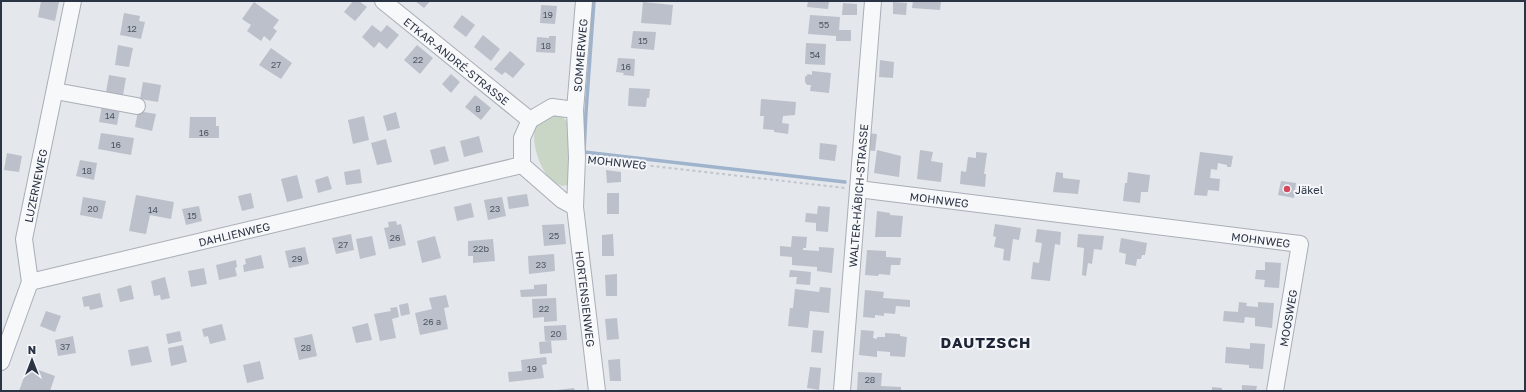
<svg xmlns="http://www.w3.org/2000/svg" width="1526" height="392" viewBox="0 0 1526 392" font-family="'Golos Text',sans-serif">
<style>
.green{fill:#c9d6c5}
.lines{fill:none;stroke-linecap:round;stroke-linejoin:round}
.stream{stroke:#9fb4cc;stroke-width:3.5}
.building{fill:#bbc0ca}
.minor-casing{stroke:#a9aeb7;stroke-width:18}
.path{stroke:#c2c5cb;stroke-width:2;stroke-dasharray:3 3;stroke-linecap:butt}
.minor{stroke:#f7f8fa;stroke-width:16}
.poi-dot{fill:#d1495b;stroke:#f4f6f9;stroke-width:1.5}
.labels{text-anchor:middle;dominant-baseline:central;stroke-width:4;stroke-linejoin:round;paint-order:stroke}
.number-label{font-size:9px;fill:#4f5766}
.street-label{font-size:11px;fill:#2b3445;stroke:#f4f6f9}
.poi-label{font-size:11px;fill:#2b3445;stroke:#f4f6f9;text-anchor:start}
.district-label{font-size:15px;font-weight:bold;letter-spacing:1px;fill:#1d2536;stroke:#f4f6f9}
</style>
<rect width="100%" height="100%" fill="#e4e7ec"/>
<path class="green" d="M552,113C561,115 565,117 569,126L570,182L568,185L562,186C557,184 552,181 549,177C539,167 529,137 537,124C540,120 548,116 552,113Z"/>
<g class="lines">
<polyline class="stream" points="594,1 586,112 584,152 845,182"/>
</g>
<g class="building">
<polygon points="41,1 59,2 55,21 38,17"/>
<polygon points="353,1 359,1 367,7 355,21 344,12"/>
<polygon points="415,1 430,1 424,8"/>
<polygon points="808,1 829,1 828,9 807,7"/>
<polygon points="913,1 941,1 940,10 912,8"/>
<polygon points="254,2 279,20 273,28 277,31 270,41 264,36 261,41 247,31 251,25 242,19"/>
<polygon points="643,2 673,5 671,25 641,23"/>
<polygon points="893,2 907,3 906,15 893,14"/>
<polygon points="843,3 857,4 857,15 842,15"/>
<polygon points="541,5 557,6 555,24 540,23"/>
<polygon points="124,13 140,16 139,21 145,22 141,39 120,35"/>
<polygon points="462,15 475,25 466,37 453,27"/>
<polygon points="810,15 840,17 839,30 851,30 851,41 836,41 836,36 808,34"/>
<polygon points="372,25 381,32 387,25 399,35 387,49 379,42 374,48 362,37"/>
<polygon points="633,31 656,32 654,50 631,48"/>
<polygon points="483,35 500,49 491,61 474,47"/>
<polygon points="549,36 556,36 555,53 536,52 537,37 549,38"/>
<polygon points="806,43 826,44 825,65 805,64"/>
<polygon points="118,45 133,48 129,67 115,65"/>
<polygon points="417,45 433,58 420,74 404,60"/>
<polygon points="271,48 292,63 281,79 259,65"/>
<polygon points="510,51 525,64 513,78 505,72 502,75 494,69"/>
<polygon points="618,58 635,59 634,76 623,75 624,73 616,72"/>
<polygon points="880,60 894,62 893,78 879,77"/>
<polygon points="812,71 831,73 829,93 810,91 811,85 807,85 805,82 805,77 808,74 812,75"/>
<polygon points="451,74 460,82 451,93 442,84"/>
<polygon points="109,75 126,78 123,95 106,92"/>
<polygon points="143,82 161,85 158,102 140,99"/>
<polygon points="629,88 650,89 649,98 647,98 646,107 628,106"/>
<polygon points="475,95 491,108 481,120 465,107"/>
<polygon points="761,99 796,102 795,115 783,116 782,123 789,124 788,134 774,132 774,130 763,129 764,116 760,116"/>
<polygon points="102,105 120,109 117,125 99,122"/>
<polygon points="138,111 156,114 152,131 135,127"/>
<polygon points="396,112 400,128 387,131 383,116"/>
<polygon points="364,116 369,140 353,144 348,120"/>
<polygon points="190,117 216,117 216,126 219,126 219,138 189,138"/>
<polygon points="101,133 134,138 131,155 98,149"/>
<polygon points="866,133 877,134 875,151 865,150"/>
<polygon points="479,136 483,152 464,157 460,141"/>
<polygon points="386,139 392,162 377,165 371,143"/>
<polygon points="820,143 837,145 835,161 819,159"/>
<polygon points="445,146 449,161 434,165 430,150"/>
<polygon points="877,150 901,156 899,177 874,173"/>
<polygon points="920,150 933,152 931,161 943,163 941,182 917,179"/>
<polygon points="976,152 987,153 984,174 986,174 985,187 960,184 961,171 966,172 968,157 976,158"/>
<polygon points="1200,152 1233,156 1231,167 1227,167 1227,165 1218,163 1217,170 1211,169 1210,178 1220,179 1219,191 1208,190 1207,196 1194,195"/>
<polygon points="7,153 22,156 19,172 4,170"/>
<polygon points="80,160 97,163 94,180 76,176"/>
<polygon points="360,169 362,183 346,185 344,172"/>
<polygon points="606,170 621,172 621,182 607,183"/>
<polygon points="1056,172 1063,173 1063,178 1080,180 1078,194 1053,192"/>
<polygon points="1128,172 1150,175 1148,192 1141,192 1140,203 1123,201 1125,183 1127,183"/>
<polygon points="297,175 303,198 287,202 281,179"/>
<polygon points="328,176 332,189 318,193 315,180"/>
<polygon points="1281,181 1296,183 1294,198 1278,195"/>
<polygon points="251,193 254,208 242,211 238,196"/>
<rect x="607" y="193" width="12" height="21"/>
<polygon points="527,194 529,206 509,209 507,197"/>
<polygon points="136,195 174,202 171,219 150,215 146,234 129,231"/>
<polygon points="83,197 106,201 102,219 80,215"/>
<polygon points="502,197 506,216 488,220 484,200"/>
<polygon points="471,203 474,217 457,221 454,207"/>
<polygon points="199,206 202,221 186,225 182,209"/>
<polygon points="818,206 830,207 828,232 816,231 816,223 805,222 806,213 817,214"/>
<polygon points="877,211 890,213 890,215 903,216 901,237 875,237"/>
<polygon points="396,221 397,225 401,224 406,245 389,249 384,228 389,227 388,222"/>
<polygon points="564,224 566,244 544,246 542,225"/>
<polygon points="995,224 1021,228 1019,240 1013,239 1010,261 1003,260 1004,249 994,247 996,237 993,236"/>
<polygon points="1037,229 1061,232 1060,245 1055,244 1050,281 1031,279 1033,262 1039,263 1042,243 1035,242"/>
<polygon points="351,234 354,250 336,254 332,238"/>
<polygon points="613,234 614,256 602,256 602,235"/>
<polygon points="1078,234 1104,236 1102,250 1094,249 1092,264 1088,263 1086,276 1082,275 1084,248 1077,247"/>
<polygon points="372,236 376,255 360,259 356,239"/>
<polygon points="435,236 441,258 422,263 417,241"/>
<polygon points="792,236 807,237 806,248 803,248 803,250 819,251 819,247 834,248 832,273 817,271 817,267 792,265 792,257 780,256 780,246 791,247"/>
<polygon points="1121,238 1147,243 1145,255 1142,255 1141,259 1137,259 1136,266 1125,264 1126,254 1119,252"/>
<polygon points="493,239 495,261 473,263 473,256 468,256 468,241"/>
<polygon points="305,247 309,264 289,268 285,251"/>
<polygon points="867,250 886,251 886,257 901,258 900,265 891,265 890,275 879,274 878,276 865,275"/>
<polygon points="554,254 555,271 529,274 528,256"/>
<polygon points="261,255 264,268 244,272 243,265 246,264 245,259"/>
<polygon points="236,260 237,267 235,268 237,276 219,280 216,265"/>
<polygon points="1265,262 1281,263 1279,288 1264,287 1265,280 1255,279 1256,270 1265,270"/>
<polygon points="204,268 207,284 191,287 188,271"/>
<polygon points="790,270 811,272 810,285 796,284 797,277 789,277"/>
<polygon points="617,274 617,296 606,296 605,275"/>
<polygon points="165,277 170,298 161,300 160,295 154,296 151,281"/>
<polygon points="547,284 547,296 521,297 520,290 534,289 534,285"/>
<polygon points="131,285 134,299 120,302 117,289"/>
<polygon points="820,287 831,288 829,313 810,311 808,328 788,326 790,308 793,308 795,289 819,292"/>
<polygon points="865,290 884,292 883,298 910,300 910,307 896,306 895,314 884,313 884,316 875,315 875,318 863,317"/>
<polygon points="100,293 103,307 90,310 89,306 84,307 82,297"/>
<polygon points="446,295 449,307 444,308 448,329 420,335 415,313 432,309 429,298"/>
<polygon points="556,298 557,321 544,322 544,317 533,318 532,299"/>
<polygon points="1239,302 1247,303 1246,306 1258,307 1258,302 1274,303 1272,328 1255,326 1255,318 1245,317 1244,323 1223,321 1224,311 1238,312"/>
<polygon points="408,303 410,314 401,316 399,305"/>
<polygon points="397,307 399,317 392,319 396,338 380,341 374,314 391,311 390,308"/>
<polygon points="46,311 61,316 55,332 40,326"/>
<polygon points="617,318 619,339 607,340 605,319"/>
<polygon points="368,323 372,340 356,343 352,327"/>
<polygon points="222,324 226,340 210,344 208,336 204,337 202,329"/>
<polygon points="566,325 567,340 545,341 544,326"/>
<polygon points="813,330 824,331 822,353 811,352"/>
<polygon points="861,330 874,331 873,338 877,339 877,337 885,337 885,333 900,334 900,336 907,337 905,357 890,356 890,352 877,351 877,357 859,355"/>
<polygon points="180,331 182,341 168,344 166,334"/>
<polygon points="312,334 317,356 299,360 294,338"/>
<polygon points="73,336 76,353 58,356 55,340"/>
<polygon points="551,341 552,353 540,354 539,342"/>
<polygon points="1250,343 1265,344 1263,369 1249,368 1249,365 1225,363 1226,347 1250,349"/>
<polygon points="183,345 187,362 171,366 168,348"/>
<polygon points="148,346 152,362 131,366 128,350"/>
<polygon points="546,357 547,364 542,365 544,378 509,382 508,372 522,371 521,360"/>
<polygon points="620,359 621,381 610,381 608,360"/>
<polygon points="260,361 264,379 247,383 243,365"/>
<polygon points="28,366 55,376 50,391 19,391"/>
<polygon points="810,367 821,368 819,390 807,388"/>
<polygon points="858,372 882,373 881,386 901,387 901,391 857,391"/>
<polygon points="1242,385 1257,386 1256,391 1242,391"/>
<polygon points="1212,387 1222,388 1222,391 1212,391"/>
<polygon points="574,388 575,391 557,391 557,390"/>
</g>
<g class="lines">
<defs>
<g id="minor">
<path id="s1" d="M383,1L530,120"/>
<polyline points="55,91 137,106"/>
<path id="s2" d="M575,110L584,1"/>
<path id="s3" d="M858,189L1300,244L1275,391"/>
<path id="s4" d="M575,207L562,200L522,165V138L530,120L552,107L575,110L577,158L575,207L597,391"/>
<path id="s5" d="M30,282L24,239L73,1"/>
<path id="s6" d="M1,362L30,282L522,165"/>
<path id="s7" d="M842,391L873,1"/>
</g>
</defs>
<use href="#minor" class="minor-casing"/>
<polyline class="path" points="591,159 845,188"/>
<use href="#minor" class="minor"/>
</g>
<circle class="poi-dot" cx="1287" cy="189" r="4"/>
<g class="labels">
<g class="number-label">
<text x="548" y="14">19</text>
<text x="824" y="24">55</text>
<text x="132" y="28">12</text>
<text x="643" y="40">15</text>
<text x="546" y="45">18</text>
<text x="815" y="54">54</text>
<text x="418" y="59">22</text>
<text x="276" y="64">27</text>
<text x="626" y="66">16</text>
<text x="478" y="108">8</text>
<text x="110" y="115">14</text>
<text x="204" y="132">16</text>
<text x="116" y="144">16</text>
<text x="87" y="170">18</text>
<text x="93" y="208">20</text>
<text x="495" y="208">23</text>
<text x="153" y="209">14</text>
<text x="192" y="215">15</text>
<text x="554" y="235">25</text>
<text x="395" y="237">26</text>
<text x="343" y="244">27</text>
<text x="481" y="248">22b</text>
<text x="297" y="258">29</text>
<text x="541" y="264">23</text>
<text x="544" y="308">22</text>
<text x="432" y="321">26 a</text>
<text x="556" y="333">20</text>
<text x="65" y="346">37</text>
<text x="306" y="347">28</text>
<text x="532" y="368">19</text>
<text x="870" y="379">28</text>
</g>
<g class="street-label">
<text stroke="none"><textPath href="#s2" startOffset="55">SOMMERWEG</textPath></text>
<text stroke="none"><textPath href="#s1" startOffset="95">ETKAR-ANDRÉ-STRASSE</textPath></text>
<text transform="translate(617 162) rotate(6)">MOHNWEG</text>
<text stroke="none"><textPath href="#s5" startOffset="98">LUZERNEWEG</textPath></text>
<text stroke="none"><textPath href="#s7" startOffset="196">WALTER-HÄBICH-STRASSE</textPath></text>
<text stroke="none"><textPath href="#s3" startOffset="82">MOHNWEG</textPath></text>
<text stroke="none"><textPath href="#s6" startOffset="295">DAHLIENWEG</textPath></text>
<text stroke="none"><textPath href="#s3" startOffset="406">MOHNWEG</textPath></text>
<text stroke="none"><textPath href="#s4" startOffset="353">HORTENSIENWEG</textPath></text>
<text transform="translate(1288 318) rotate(-80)">MOOSWEG</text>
</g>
<g class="poi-label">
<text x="1295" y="189">Jäkel</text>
</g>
<g class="district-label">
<text x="986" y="342">DAUTZSCH</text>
</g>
</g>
<rect width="1526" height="392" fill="none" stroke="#2b3445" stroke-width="4"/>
<g transform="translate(32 360)" stroke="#f4f6f9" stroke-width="3" paint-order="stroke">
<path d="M0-3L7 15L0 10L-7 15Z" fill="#2b3445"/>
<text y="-6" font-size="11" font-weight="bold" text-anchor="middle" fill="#2b3445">N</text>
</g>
</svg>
